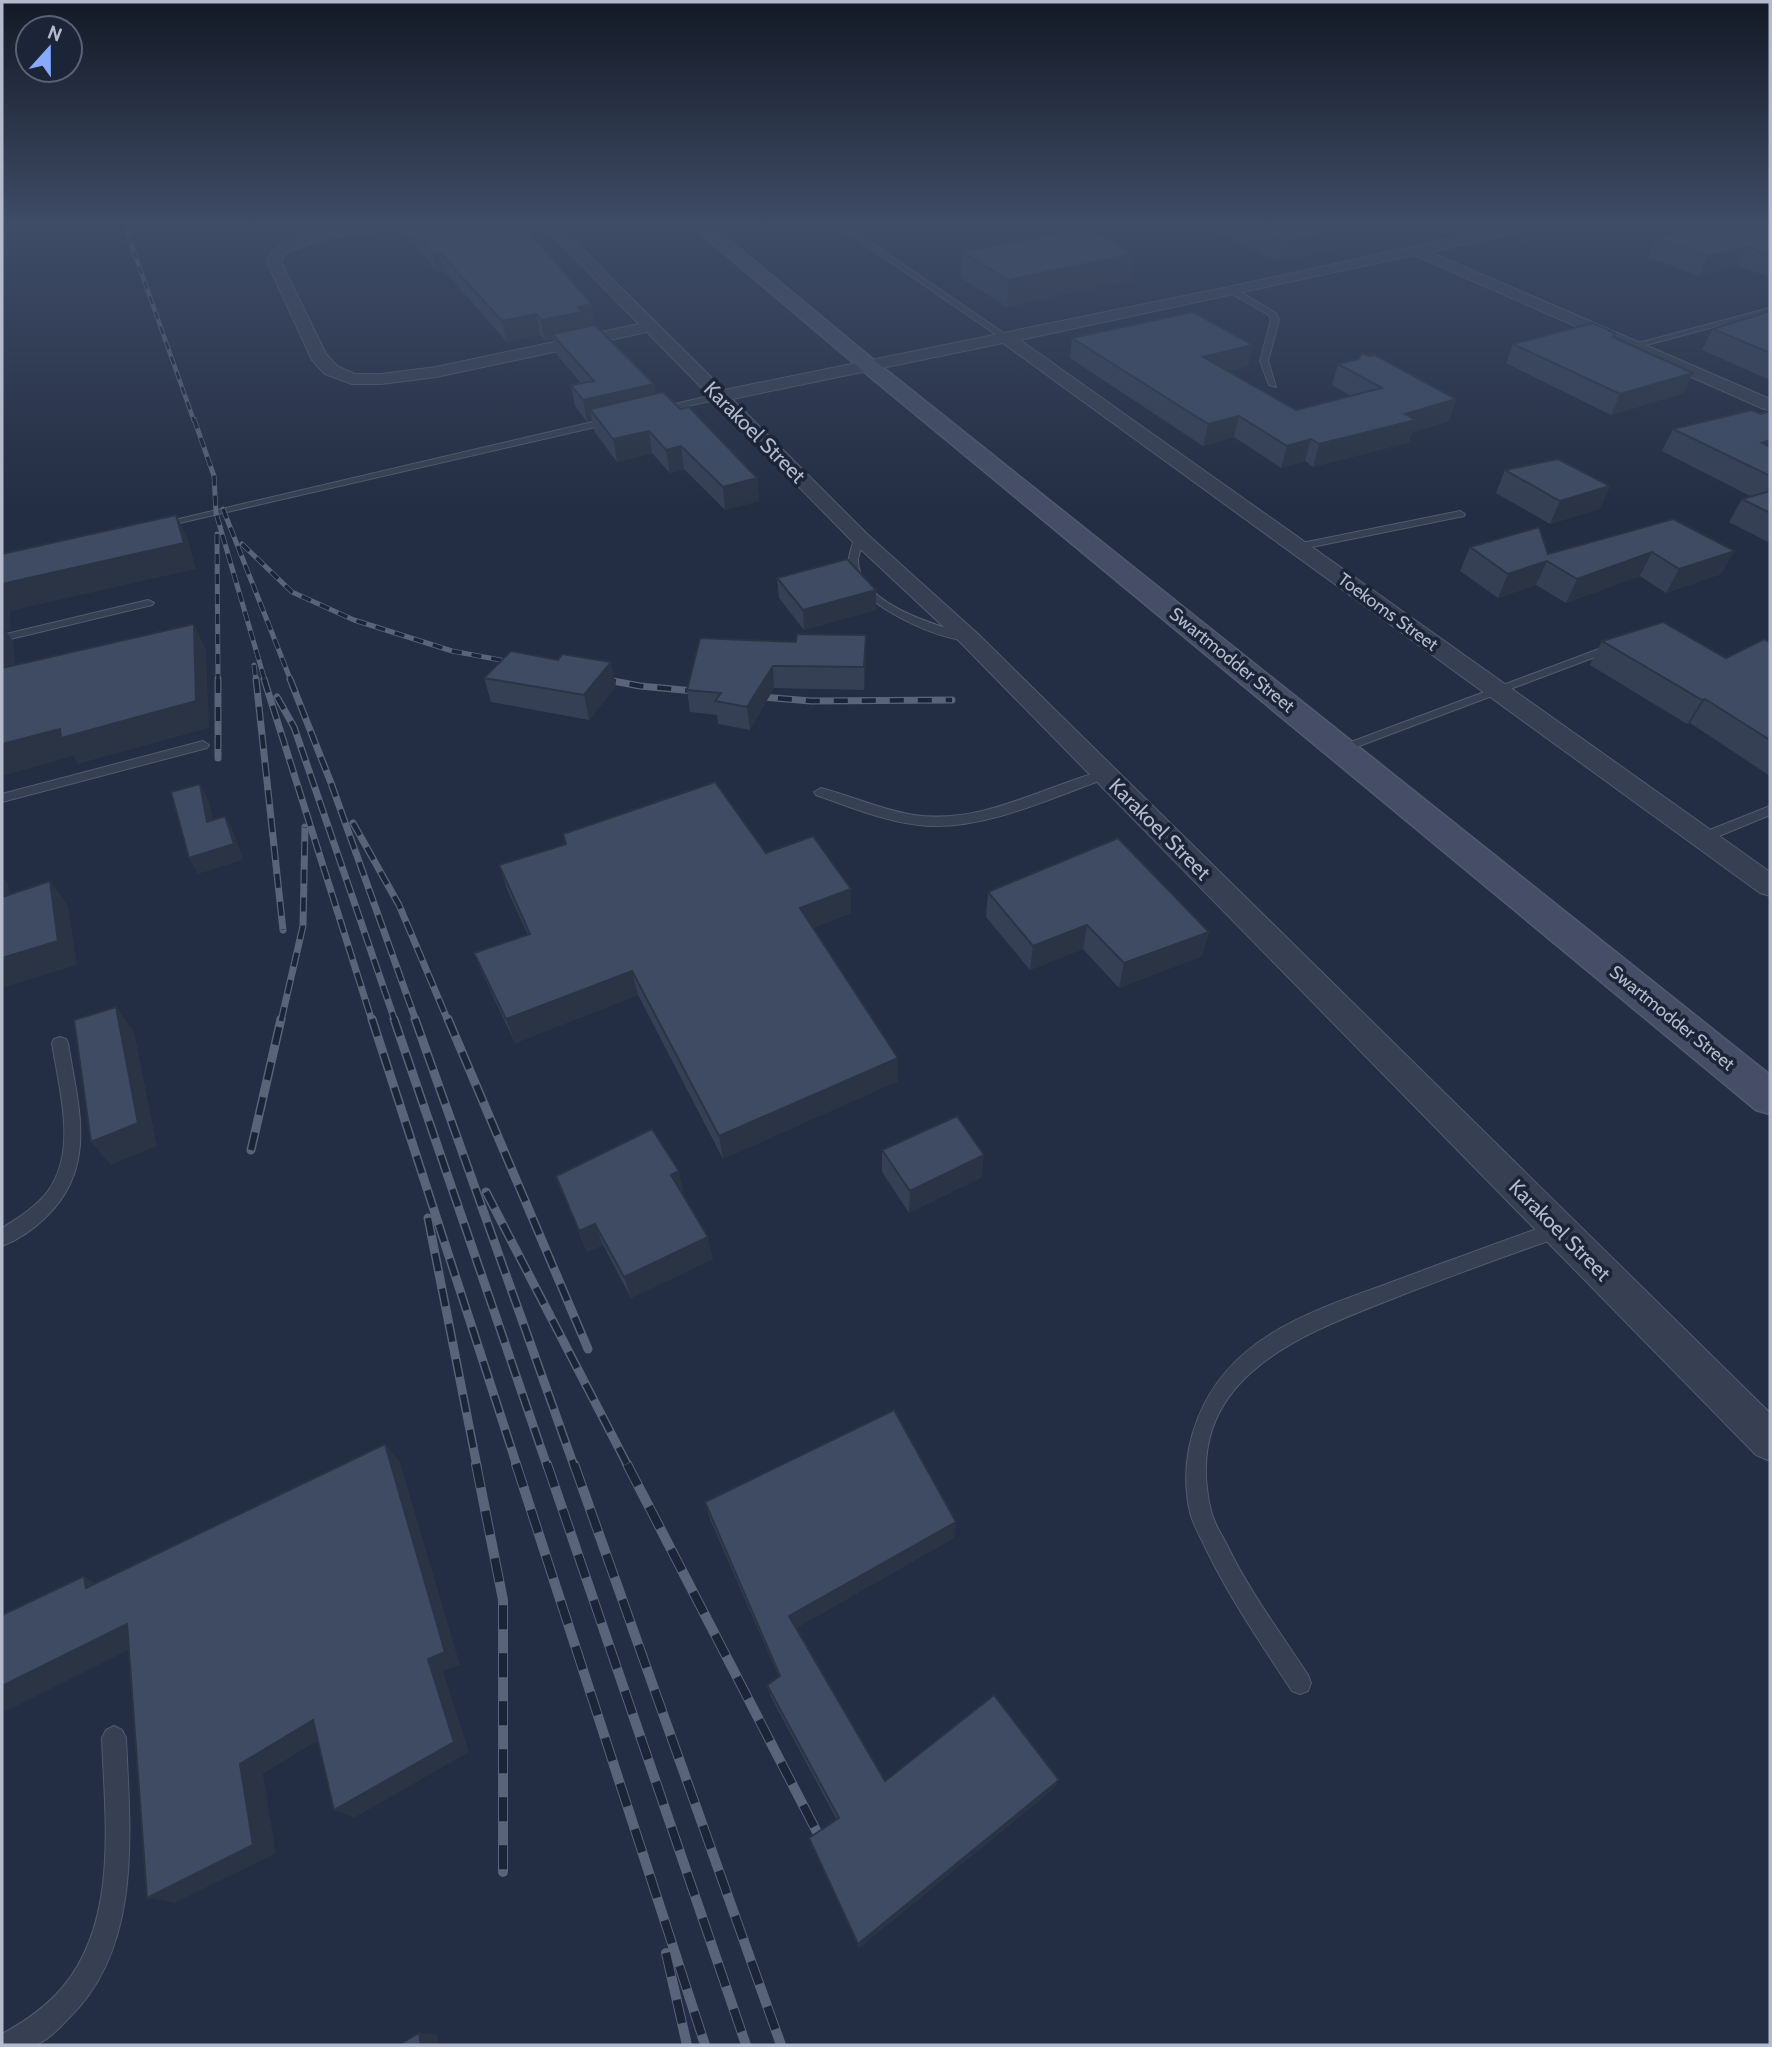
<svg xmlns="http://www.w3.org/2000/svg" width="1772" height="2047" viewBox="0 0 1772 2047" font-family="Cabin,sans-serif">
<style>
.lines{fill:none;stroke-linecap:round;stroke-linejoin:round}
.service-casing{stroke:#525b6d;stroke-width:2}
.minor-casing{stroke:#525b6d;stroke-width:2}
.secondary-casing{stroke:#525b6d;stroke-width:3}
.service{fill:#374052;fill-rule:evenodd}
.minor{fill:#374052;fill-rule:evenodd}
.secondary{fill:#454e66;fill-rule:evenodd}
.rail-far4-casing{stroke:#59637a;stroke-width:4.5}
.rail-far3-casing{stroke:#59637a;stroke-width:5}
.rail-far2-casing{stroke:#59637a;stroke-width:7}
.rail-far1-casing{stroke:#59637a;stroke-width:9}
.rail-casing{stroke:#59637a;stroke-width:10}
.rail-far4{stroke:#1c2538;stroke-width:2.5;stroke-dasharray:8;stroke-linecap:butt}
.rail-far3{stroke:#1c2538;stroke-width:3.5;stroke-dasharray:10;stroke-linecap:butt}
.rail-far2{stroke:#1c2538;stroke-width:4.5;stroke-dasharray:14;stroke-linecap:butt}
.rail-far1{stroke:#1c2538;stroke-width:6;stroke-dasharray:18;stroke-linecap:butt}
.rail{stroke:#1c2538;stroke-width:8;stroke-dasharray:24;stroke-linecap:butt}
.wall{fill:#354055}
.shaded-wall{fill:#2b3445}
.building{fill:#3e4b63;stroke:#2b3445;stroke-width:2}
.labels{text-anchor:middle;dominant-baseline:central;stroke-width:7;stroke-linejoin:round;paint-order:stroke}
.far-street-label{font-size:18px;fill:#b4bbcd;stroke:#1c2538}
.street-label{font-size:21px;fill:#b4bbcd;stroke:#1c2538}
</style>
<rect width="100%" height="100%" fill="#232d43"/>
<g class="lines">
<defs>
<g id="service">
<polygon points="730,221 738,221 717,239 711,239 711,235"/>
<polygon points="831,221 839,221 1011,338 1004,340"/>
<polygon points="1230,289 1236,289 1277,314 1279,320 1268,361 1276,387 1269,385 1260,361 1271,320 1269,315 1230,293"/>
<polygon points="1770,308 1770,312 1635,348 1631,345"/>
<polygon points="721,393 725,396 724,398 656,413 651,410"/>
<polygon points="614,417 619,420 617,422 158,528 153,525"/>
<polygon points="1460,511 1465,514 1464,516 1297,550 1292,547 1297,544"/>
<path d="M860,535L865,538C863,544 859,553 858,559C856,604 939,626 972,636V640C944,644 860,604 851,575C846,561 850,551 855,538Z"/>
<polygon points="148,600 154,603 152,605 2,641 2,635"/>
<polygon points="1615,643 1621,646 1619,648 1346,751 1336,751 1335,748"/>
<polygon points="203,741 209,745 207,748 2,802 2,794"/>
<path d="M1105,770L1110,771V777C1053,797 990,828 930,826C891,824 853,808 816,795L814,792L821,788C852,796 881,810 914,815C981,825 1042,787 1105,770Z"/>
<polygon points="1770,806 1770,815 1707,841 1702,843 1695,838 1697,835"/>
<path d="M60,1037L66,1039L68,1043C78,1106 98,1166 47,1216C35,1228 18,1240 2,1246V1228C18,1218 36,1207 48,1191C78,1150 59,1089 52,1043L54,1039Z"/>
<path d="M1559,1221L1565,1223L1568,1229L1565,1235C1511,1254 1456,1274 1402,1295C1303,1334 1179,1376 1211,1511C1214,1523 1221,1534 1227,1545C1249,1591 1280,1632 1308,1675L1311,1683L1308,1691L1300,1694L1292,1691C1262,1645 1231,1600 1207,1551C1201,1538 1193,1525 1190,1512C1183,1481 1186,1448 1198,1418C1232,1332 1320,1309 1400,1279C1453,1259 1506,1240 1559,1221Z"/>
<path d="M114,1726L122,1730L126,1738C130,1832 143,1947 68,2019C59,2028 47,2042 34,2045C25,2047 12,2045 2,2045V2034C24,2022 45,2008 62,1988C119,1921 105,1819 102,1738L106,1730Z"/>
</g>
<path id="minor" d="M379,221H419L412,225L326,238L285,253L281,262L326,354L337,366L355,374H381L436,367L639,324L539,221H554L724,390L1233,286L1530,221H1556L1549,225L1430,252L1770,399V410L1764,409L1414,255L1020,340L1770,872V896L1760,893L1003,343L732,399L867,534L978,634L1770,1413V1461L1756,1455L962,644L853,542L647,332L436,377L381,384H352L325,374L312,360L267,262C274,230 351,225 379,221Z"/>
<polygon id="secondary" points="686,221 706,221 876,362 1770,1075 1770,1114 1756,1110 862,370"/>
</defs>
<use href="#service" class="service-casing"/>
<use href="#minor" class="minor-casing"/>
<use href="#secondary" class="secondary-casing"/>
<use href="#service" class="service"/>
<use href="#minor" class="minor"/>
<use href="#secondary" class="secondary"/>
<defs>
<polyline id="rail-far4" points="123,221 194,421"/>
<g id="rail-far3">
<polyline points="194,419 214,476 216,513 265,681"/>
<polyline points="223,509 291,681"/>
<polyline points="217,534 218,681"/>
<polyline points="242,544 292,592 354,620 452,651 522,664"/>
<polyline points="254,665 256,681"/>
<polyline points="597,678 611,681"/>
</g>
<g id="rail-far2">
<polyline points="218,679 218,758"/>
<polyline points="256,679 283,930"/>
<polyline points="264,679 372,1021"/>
<polyline points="290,679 331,783 416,1021"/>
<polyline points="602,679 640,686 705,692"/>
<polyline points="750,696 811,701 952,700"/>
<polyline points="277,697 294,727 395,1021"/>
<polyline points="353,823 399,905 448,1021"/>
<polyline points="281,1021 303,926 305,827"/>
</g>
<g id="rail-far1">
<polyline points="372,1019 517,1466"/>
<polyline points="394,1019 547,1466"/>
<polyline points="415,1019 574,1466"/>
<polyline points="448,1019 588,1349"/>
<polyline points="251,1150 281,1019"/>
<polyline points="486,1192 628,1466"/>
<polyline points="428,1218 477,1466"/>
</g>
<g id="rail">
<polyline points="476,1464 503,1600 503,1872"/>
<polyline points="516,1464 705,2045"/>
<polyline points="547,1464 746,2045"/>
<polyline points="574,1464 781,2045"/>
<polyline points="627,1464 819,1836"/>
<polyline points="666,1953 687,2045"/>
</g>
</defs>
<use href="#rail-far4" class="rail-far4-casing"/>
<use href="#rail-far3" class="rail-far3-casing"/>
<use href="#rail-far2" class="rail-far2-casing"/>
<use href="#rail-far1" class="rail-far1-casing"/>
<use href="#rail" class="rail-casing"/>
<use href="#rail-far4" class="rail-far4"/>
<use href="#rail-far3" class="rail-far3"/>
<use href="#rail-far2" class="rail-far2"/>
<use href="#rail-far1" class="rail-far1"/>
<use href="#rail" class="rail"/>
</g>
<g class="wall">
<polygon points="298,221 359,221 305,231"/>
<polygon points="404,221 519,221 595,325 655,394 680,409 757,478 759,501 725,510 684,469 670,473 652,453 617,462 594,431 592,420 587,422 575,406 571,385 581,383 556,354 553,339 545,341 540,335 507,342 444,271 437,273 407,233"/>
<polygon points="1222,221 1312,221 1335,231 1330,251 1278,261 1220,232"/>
<polygon points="1770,221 1770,277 1738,266 1699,276 1648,257 1657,238"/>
<polygon points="962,252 1131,280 1007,307 961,278"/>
<polygon points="1770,311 1770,380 1702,350 1713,329"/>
<polygon points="1613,337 1693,373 1683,393 1611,415 1506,363 1513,344"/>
<polygon points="1072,338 1248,366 1228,371 1296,410 1351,396 1332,385 1338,364 1456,399 1449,421 1412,432 1409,442 1313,467 1305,461 1281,468 1234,437 1203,446 1070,358"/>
<polygon points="1770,411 1770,543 1729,522 1742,499 1752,497 1662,451 1673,429"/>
<polygon points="1505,470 1610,486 1600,509 1550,524 1496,493"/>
<polygon points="1673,519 1721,574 1666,593 1640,576 1566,603 1536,585 1498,598 1460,571 1470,547 1548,554"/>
<polygon points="777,578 876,610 804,630 779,598"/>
<polygon points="700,638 866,657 864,690 774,688 750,730 718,724 717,715 690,712 687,690"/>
<polygon points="1602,641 1726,658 1770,642 1770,776 1690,723 1687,724 1590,665"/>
<polygon points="484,678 616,686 589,720 491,702"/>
<polygon points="563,834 766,853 851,913 813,928 898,1058 898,1081 723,1159 638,995 515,1043 484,977 474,953 528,935 507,889 499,865 565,844"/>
<polygon points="988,892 1209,932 1202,956 1119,988 1083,949 1030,970 986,917"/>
<polygon points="882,1150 982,1177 909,1213 882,1172"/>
<polygon points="556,1176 684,1194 682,1194 713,1259 631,1298 603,1245 587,1252"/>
<polygon points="705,1502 954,1538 796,1628 885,1781 1053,1789 859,1948 809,1838 837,1820 771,1697 767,1685 779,1677 710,1519"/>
</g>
<g class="shaded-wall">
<polygon points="302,221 359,221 305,231"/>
<polygon points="1335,231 1330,251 1278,261 1283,242"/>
<polygon points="1748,247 1738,266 1699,276 1708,256"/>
<polygon points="439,252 444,271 437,273 432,253"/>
<polygon points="1134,254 1131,280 1007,307 1008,280"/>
<polygon points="592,304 595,325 552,334 553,339 545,341 541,320 578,307"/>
<polygon points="536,314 540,335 507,342 502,321"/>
<polygon points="1253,345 1248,366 1199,378 1203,357"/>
<polygon points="1693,373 1683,393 1611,415 1620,394"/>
<polygon points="654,384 657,405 590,409 592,420 587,422 583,400"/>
<polygon points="1456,399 1449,421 1412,432 1409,442 1313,467 1319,444 1405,414"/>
<polygon points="1239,416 1234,437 1203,446 1208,424"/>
<polygon points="649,431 652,453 617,462 613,439"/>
<polygon points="1311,439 1305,461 1281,468 1287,446"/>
<polygon points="1770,440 1770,459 1762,443"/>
<polygon points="681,446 684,469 670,473 666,450"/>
<polygon points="757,478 759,501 725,510 723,487"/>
<polygon points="1610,486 1600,509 1550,524 1560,501"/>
<polygon points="176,515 188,540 196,569 10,611 11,630 6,631 13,641 18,694 2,669 2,584"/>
<polygon points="1735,551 1721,574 1666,593 1679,569"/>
<polygon points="1652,552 1640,576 1566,603 1577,579"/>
<polygon points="1547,561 1536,585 1498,598 1508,574"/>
<polygon points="876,590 876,610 804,630 803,610"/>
<polygon points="194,624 206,650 209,728 78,764 73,756 2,776 2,744"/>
<polygon points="866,635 866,657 864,690 864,667"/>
<polygon points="611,662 616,686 589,720 584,695"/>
<polygon points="773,666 774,688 750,730 747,707"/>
<polygon points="1705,699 1690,723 1687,724 1702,700"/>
<polygon points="200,784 209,801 217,838 207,822"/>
<polygon points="225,816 234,833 243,860 198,874 189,858"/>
<polygon points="2,875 8,884 15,923 2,906"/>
<polygon points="50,881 68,905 77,965 2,988 2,958"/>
<polygon points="851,889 851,913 802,933 800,908"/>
<polygon points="1087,925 1083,949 1030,970 1033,946"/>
<polygon points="1209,932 1202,956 1119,988 1124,963"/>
<polygon points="632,971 638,995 515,1043 506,1019"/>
<polygon points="116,1007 134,1031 157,1146 111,1165 91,1142"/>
<polygon points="898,1058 898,1081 723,1159 719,1136"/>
<polygon points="984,1155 982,1177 909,1213 910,1191"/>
<polygon points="679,1171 684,1194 677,1197 671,1175"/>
<polygon points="595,1224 603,1245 587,1252 579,1231"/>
<polygon points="708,1237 713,1259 631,1298 624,1277"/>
<polygon points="385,1444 400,1462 460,1665 443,1671 469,1752 354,1818 334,1810 428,1659"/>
<polygon points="956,1522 954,1538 793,1630 789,1616"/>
<polygon points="84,1576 110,1591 86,1588"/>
<polygon points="127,1624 152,1638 2,1713 2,1686"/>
<polygon points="313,1720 333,1731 263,1774 276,1853 175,1903 147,1898 240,1764"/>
<polygon points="1059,1780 1053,1789 859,1948 858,1944"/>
<polygon points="419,2033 437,2034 439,2045 421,2045"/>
</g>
<g class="building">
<polygon points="408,221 519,221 592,304 578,307 583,312 541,320 536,314 502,321 439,252 432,253"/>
<polygon points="1240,221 1312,221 1335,231 1283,242"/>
<polygon points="1725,221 1770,221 1770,255 1748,247 1708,256 1657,238"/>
<polygon points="1087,228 1134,254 1008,280 962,252"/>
<polygon points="1770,311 1770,353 1713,329"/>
<polygon points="1193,312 1253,345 1203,357 1296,410 1382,388 1338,364 1358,359 1362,353 1369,356 1375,355 1456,399 1405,414 1416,420 1319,444 1311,439 1287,446 1239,416 1208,424 1072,338"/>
<polygon points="1593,323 1615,333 1613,337 1693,373 1620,394 1513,344"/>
<polygon points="595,325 654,384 583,400 571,385 594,381 552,334"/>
<polygon points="663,392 680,409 689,407 757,478 723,487 681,446 666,450 649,431 613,439 590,409"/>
<polygon points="1752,410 1761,414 1770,411 1770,440 1762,443 1770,447 1770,476 1673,429"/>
<polygon points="1558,459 1610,486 1560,501 1505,470"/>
<polygon points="1770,491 1770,513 1742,499"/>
<polygon points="176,515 184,543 2,584 2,554"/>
<polygon points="1673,519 1735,551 1679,569 1652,552 1577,579 1547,561 1508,574 1470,547 1539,527 1548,554"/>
<polygon points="847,559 876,590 803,610 777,578"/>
<polygon points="1663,622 1726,658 1764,639 1770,642 1770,740 1705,699 1702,700 1602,641"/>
<polygon points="194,624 196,701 61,738 60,729 2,744 2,668"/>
<polygon points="797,634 866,635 864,667 773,666 747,707 715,701 721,693 687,690 700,638 796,642"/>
<polygon points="511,651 558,660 562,654 611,662 584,695 484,678"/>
<polygon points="715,782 766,853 813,836 851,889 800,908 898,1058 719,1136 632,971 506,1019 474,953 530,934 499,865 566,844 563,834"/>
<polygon points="200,784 207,822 225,816 234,844 189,858 171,792"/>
<polygon points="1118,838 1209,932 1124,963 1087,925 1033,946 988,892"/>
<polygon points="50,881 58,941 2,958 2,897"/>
<polygon points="116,1007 138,1123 91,1142 74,1020"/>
<polygon points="957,1116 984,1155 910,1191 882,1150"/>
<polygon points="652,1129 679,1171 671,1175 708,1237 624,1277 595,1224 579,1231 556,1176"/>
<polygon points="894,1410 956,1522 789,1616 885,1781 994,1695 1059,1780 858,1944 809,1838 839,1818 767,1685 780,1676 705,1502"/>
<polygon points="385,1444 445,1652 428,1659 454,1742 334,1810 313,1720 240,1764 253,1845 147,1898 127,1624 2,1686 2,1615 84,1576 86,1588"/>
<polygon points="419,2033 421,2045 399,2045"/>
</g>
<linearGradient id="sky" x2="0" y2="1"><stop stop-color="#131925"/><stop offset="0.44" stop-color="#3f4c66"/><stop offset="1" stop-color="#3f4c66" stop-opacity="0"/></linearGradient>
<rect width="1772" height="508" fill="url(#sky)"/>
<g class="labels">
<g class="far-street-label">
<text transform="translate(1388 612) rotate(36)">Toekoms Street</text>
<text transform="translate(1232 660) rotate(39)">Swartmodder Street</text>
<text transform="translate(1672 1018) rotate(39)">Swartmodder Street</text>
</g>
<g class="street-label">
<text transform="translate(755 432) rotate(45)">Karakoel Street</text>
<text transform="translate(1160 829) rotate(45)">Karakoel Street</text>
<text transform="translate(1560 1230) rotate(45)">Karakoel Street</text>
</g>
</g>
<rect width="1772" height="2047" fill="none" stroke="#b4bbcd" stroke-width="7"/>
<g transform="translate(49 49) rotate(21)"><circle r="33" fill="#1c2538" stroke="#596174" stroke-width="2"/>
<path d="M0-5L12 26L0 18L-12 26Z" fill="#87a9ff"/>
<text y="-10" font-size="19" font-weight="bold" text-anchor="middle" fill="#b4bbcd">N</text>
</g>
</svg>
